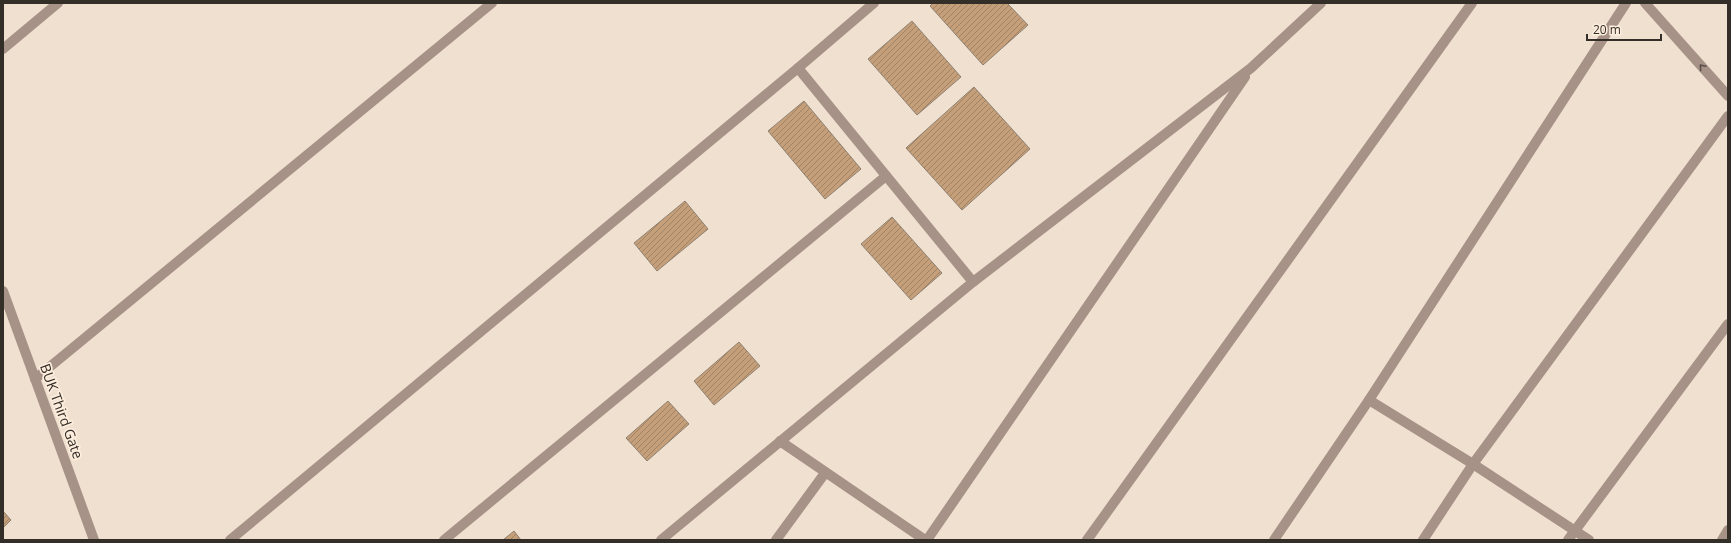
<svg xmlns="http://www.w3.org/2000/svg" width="1731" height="543" viewBox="0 0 1731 543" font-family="'Open Sans',sans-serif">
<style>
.building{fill:url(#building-hatch);stroke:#8f8172}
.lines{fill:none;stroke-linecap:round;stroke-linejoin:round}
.minor{stroke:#a79288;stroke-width:10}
.oneway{stroke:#5c514a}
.labels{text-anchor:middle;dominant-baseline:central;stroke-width:3.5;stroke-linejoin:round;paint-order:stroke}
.street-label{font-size:14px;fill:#342e28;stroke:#fdeddd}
</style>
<defs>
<pattern id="building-hatch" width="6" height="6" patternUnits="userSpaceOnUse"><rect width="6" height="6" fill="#c49f7a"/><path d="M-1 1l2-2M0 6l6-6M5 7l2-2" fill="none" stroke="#a08264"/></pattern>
</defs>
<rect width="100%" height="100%" fill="#f0e0d0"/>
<g class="building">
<polygon points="933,3 1007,3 1028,25 983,65 930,6"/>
<polygon points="912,21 961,77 917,115 868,59"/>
<polygon points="974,87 1030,149 962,210 906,148"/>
<polygon points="804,101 861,169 825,199 768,131"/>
<polygon points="685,201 708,229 657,271 634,243"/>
<polygon points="892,217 942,273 911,300 861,244"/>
<polygon points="739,342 760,366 714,405 694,381"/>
<polygon points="668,401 689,424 647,461 626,438"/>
<polygon points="3,511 11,520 3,528"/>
<polygon points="514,531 521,540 503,540"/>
</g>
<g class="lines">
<g class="minor">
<polyline points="1645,3 1728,96"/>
<polyline points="3,49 58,3"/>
<polyline points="798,68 973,282"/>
<polyline points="3,291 94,540"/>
<polyline points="35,379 492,3"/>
<polyline points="1369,400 1473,464 1589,540"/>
<polyline points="780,441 925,540"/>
<polyline points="230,540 798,68 874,3"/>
<polyline points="444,540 886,176"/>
<polyline points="661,540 973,282 1251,68 1321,3"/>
<polyline points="776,540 825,473"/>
<polyline points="927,540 1245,77"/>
<polyline points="1087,540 1472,3"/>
<polyline points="1274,540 1369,400 1626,3"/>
<polyline points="1423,540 1473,464 1728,116"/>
<polyline points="1568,540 1728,324"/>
<polyline points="1722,540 1728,530"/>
</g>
</g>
<defs><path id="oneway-chevron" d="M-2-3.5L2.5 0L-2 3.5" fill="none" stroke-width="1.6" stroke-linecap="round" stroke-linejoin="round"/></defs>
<use class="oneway" href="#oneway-chevron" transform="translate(1702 67) rotate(-131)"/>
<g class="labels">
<g class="street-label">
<text transform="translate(62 411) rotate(70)">BUK Third Gate</text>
</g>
</g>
<rect width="1731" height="543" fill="none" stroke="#342e28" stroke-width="8"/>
<path d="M1587 34v6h74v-6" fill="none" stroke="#342e28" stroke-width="2"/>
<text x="1593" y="34" font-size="12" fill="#342e28" stroke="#fdeddd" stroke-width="3" paint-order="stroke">20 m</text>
</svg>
